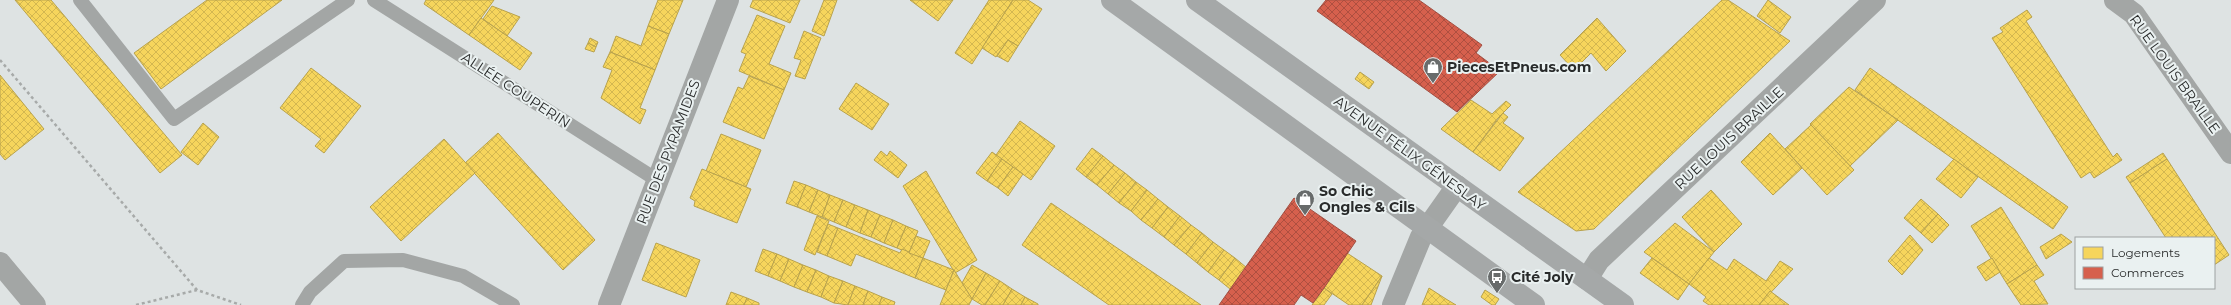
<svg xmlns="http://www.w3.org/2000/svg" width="2231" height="305" viewBox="0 0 2231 305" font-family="Montserrat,sans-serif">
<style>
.homes{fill:url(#homes-cross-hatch);stroke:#b8a24d}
.shops{fill:url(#shops-cross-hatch);stroke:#a25043}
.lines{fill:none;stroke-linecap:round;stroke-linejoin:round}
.path{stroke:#a7aaa9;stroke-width:2.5;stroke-dasharray:3 3;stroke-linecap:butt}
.lane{stroke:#a3a6a5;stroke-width:14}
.street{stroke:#a3a6a5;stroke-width:22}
.primary{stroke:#a5a8a8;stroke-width:22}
.labels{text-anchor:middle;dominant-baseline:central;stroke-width:4;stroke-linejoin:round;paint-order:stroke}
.poi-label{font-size:14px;font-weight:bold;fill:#292b2b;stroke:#eaf1f1;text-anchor:start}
.street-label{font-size:14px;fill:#292b2b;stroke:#eaf1f1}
</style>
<defs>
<pattern id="homes-cross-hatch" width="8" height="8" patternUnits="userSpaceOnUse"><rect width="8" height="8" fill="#f6d55c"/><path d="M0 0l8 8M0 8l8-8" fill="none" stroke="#d3b750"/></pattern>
<pattern id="shops-cross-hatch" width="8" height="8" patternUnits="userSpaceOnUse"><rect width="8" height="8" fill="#d6604d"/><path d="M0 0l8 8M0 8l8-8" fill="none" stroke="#ae4f40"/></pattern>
</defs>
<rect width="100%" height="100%" fill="#dee3e3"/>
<g class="homes">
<polygon points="15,0 51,0 182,155 160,173"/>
<polygon points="207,0 282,0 161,89 134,53"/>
<polygon points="426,0 494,0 469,35 424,4"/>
<polygon points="658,0 683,0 669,34 648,26"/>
<polygon points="753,0 800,0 790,23 750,7"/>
<polygon points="824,0 837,0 824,36 812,31"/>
<polygon points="910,0 953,0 938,21"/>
<polygon points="989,0 1013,0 972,64 955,53"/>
<polygon points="1013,0 1028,0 1042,9 1018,46 1008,40 996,57 982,48"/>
<polygon points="1722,0 1728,0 1790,41 1594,229 1576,231 1518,192"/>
<polygon points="1768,0 1791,17 1780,33 1757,16"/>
<polygon points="492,6 520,17 507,36 483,19"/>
<polygon points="2027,10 2032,17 2026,21 2113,157 2117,153 2122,160 2094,178 2090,172 2081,178 1992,38 2003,32 2000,28"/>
<polygon points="757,15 785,26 769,64 791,73 784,90 739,71 746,54 741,52"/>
<polygon points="481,18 532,53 520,70 469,35"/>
<polygon points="1597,18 1626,51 1606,71 1591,53 1574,70 1560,55"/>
<polygon points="648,26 669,34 655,70 610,52 616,36 641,46"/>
<polygon points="804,31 821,38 805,79 795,76 801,60 794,58"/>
<polygon points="590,38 598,42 596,47 588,43"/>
<polygon points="1008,40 1018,46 1008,62 997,56"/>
<polygon points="588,43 596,47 594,52 585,49"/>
<polygon points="610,52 655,70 640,108 646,110 640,124 601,98 612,70 603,67"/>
<polygon points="311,68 361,106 324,153 315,146 321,139 280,108"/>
<polygon points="1870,68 2068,207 2053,229 1855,90"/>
<polygon points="1360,72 1374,82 1369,89 1355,79"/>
<polygon points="0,75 44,129 5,160 0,154"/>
<polygon points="749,76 784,90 764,139 723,122 738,87 743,89"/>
<polygon points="856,83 889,104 872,130 839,109"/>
<polygon points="1849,87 1898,120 1850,166 1810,124"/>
<polygon points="1471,100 1492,114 1506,101 1511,105 1498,118 1473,152 1441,129"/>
<polygon points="1503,113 1508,117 1503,123 1524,138 1500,171 1473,152"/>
<polygon points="1020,121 1055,146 1031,180 996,155"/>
<polygon points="203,123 219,137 198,165 181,152"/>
<polygon points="1811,125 1854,170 1827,195 1785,149"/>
<polygon points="498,133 595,240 563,270 465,163"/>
<polygon points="1770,133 1802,168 1773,195 1741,162"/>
<polygon points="721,134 761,150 746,187 706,171"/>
<polygon points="444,139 475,173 401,241 370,207"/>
<polygon points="1092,148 1103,156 1086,177 1076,169"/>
<polygon points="881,151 887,156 890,151 907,165 898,178 874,160"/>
<polygon points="992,152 1002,159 987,181 976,173"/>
<polygon points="2163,153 2167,159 2130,183 2126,177"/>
<polygon points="1103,156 1114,165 1097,185 1086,177"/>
<polygon points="1002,159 1013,167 998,188 987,181"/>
<polygon points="1954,159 1978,177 1961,198 1936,179"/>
<polygon points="2167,159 2229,255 2214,265 2214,238 2166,238 2130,183"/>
<polygon points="1114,165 1125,173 1108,194 1097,185"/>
<polygon points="1013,167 1023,174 1008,196 998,188"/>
<polygon points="702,169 751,189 737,223 694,206 695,201 690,198"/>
<polygon points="926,171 977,260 955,273 903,186"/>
<polygon points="1125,173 1136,182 1119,203 1108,194"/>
<polygon points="794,181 806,185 797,207 786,203"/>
<polygon points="1136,182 1147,190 1131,211 1119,203"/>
<polygon points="806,185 818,190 809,212 797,207"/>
<polygon points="818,190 830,195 822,217 809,212"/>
<polygon points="1147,190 1158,199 1141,220 1131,211"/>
<polygon points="1711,190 1742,224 1714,252 1682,217"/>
<polygon points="830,195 843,200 834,222 822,217"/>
<polygon points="1158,199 1168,207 1152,228 1141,220"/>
<polygon points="1921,199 1938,214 1921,233 1904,218"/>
<polygon points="843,200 855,205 846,227 834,222"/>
<polygon points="1051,203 1201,305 1109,305 1022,245"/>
<polygon points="855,205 868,210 860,233 846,227"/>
<polygon points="1168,207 1180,216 1164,237 1152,228"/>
<polygon points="2001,207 2037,265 2007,284 1971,226"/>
<polygon points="868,210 880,215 871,237 860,233"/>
<polygon points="1938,214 1949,225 1932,243 1921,233"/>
<polygon points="880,215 893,220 884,243 871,237"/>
<polygon points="817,216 829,221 815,255 804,250"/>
<polygon points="1180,216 1191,225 1174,245 1164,237"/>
<polygon points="893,220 906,226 897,248 884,243"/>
<polygon points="1675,223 1714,252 1689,284 1644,252"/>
<polygon points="828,224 838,228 827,256 817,252"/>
<polygon points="1191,225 1202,233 1186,254 1174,245"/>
<polygon points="906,226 918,231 909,253 897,248"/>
<polygon points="838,228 900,253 902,249 923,258 915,278 856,254 851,266 827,256"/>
<polygon points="1202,233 1213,242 1197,263 1186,254"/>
<polygon points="2061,234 2072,242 2046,259 2040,247"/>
<polygon points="1910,235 1923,250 1902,275 1888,261"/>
<polygon points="916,236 930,241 923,258 909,253"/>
<polygon points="1213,242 1224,250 1208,272 1197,263"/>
<polygon points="656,243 700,260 686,297 642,280"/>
<polygon points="763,249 777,254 768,276 755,271"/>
<polygon points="1224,250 1235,258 1219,280 1208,272"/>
<polygon points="1347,253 1382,276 1362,305 1349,305 1324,288"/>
<polygon points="777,254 789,259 780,281 768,276"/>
<polygon points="923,258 954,270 946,290 915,278"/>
<polygon points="1235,258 1247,268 1230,289 1219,280"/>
<polygon points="1652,258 1689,284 1678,300 1640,273"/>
<polygon points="1709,258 1727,270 1734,259 1766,281 1780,261 1793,269 1759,305 1709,305 1703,301 1706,297 1689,284"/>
<polygon points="1992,258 2000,272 1986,281 1977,267"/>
<polygon points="789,259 803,265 794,287 780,281"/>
<polygon points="803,265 816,270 807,292 794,287"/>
<polygon points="972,265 986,273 972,299 962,283"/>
<polygon points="2037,265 2044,275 2034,281 2048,304 2021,305 2007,284"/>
<polygon points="816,270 829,276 821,297 807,292"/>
<polygon points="954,270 972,299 969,305 940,305"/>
<polygon points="986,273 1000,281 985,305 982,305 972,299"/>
<polygon points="829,276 843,281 834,303 821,297"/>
<polygon points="1382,276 1371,305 1362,305"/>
<polygon points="843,281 855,286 848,305 834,303"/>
<polygon points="1000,281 1012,289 1003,305 985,305"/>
<polygon points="855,286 868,291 863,305 848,305"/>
<polygon points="1324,288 1332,294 1324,305 1312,305"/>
<polygon points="1429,288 1446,299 1456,305 1422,305"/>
<polygon points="1012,289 1025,297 1021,305 1003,305"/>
<polygon points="1485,290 1499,299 1495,305 1492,305 1481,297"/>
<polygon points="868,291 882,297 879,305 863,305"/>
<polygon points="1770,291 1789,305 1759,305"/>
<polygon points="731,292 747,298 744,305 726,305"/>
<polygon points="882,297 895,302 894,305 879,305"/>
<polygon points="1025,297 1038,304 1038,305 1021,305"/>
<polygon points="747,298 759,303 759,305 744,305"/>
</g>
<g class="shops">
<polygon points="1326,0 1419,0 1482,45 1476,53 1500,71 1457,112 1317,11"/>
<polygon points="1294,198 1356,241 1324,288 1313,303 1301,295 1294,305 1219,305"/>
</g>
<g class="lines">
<g class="path">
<polyline points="0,60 197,290"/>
<polyline points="136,305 197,290 241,305"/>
</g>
<g class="lane">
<polyline points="80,0 174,119 348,0"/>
<polyline points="374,0 657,180"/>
<polyline points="302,305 310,292 344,261 403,260 463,276 513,305"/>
</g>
<g class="street">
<polyline points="2115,0 2134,14 2231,153"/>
<polyline points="0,263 35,305"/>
<polyline points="1587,279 1599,260 1875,0"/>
<polyline points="609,305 728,0"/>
<polyline points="1393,305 1421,237 1457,186"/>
</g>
<g class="primary">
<polyline points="1112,0 1534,305"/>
<polyline points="1197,0 1623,305"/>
</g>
</g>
<defs>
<symbol id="shop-pin" viewBox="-11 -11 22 30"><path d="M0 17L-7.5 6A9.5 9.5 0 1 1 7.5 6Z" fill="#686b6b" stroke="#eaf1f1"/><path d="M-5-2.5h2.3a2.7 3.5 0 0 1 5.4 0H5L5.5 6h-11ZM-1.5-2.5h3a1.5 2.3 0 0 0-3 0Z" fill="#fff"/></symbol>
<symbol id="bus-pin" viewBox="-11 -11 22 30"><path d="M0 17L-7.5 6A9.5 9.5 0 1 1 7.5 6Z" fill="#686b6b" stroke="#eaf1f1"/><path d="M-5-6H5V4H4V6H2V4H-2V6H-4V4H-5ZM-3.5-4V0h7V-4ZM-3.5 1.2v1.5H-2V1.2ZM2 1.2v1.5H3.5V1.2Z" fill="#fff"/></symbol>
</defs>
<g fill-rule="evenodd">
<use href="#shop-pin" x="1422" y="56" width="22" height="30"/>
<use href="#shop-pin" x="1294" y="188" width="22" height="30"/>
<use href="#bus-pin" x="1486" y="266" width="22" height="30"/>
</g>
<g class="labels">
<g class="poi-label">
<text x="1447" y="67">PiecesEtPneus.com</text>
<text x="1319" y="191">So Chic<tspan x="1319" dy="16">Ongles &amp; Cils</tspan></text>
<text x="1511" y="277">Cité Joly</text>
</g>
<g class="street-label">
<text transform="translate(2175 74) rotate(54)">RUE LOUIS BRAILLE</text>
<text transform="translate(516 90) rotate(33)">ALLÉE COUPERIN</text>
<text transform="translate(1729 138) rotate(-43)">RUE LOUIS BRAILLE</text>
<text transform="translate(668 152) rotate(-69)">RUE DES PYRAMIDES</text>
<text transform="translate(1410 153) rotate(36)">AVENUE FÉLIX GÉNESLAY</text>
</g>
</g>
<rect x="2075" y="237" width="140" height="52" fill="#eaf1f1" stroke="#9da2a2"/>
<rect x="2083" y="247" width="20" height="12" fill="#f6d55c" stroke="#9da2a2"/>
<text x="2111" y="257" font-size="12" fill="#292b2b">Logements</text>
<rect x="2083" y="267" width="20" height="12" fill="#d6604d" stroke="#9da2a2"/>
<text x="2111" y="277" font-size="12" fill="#292b2b">Commerces</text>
</svg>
